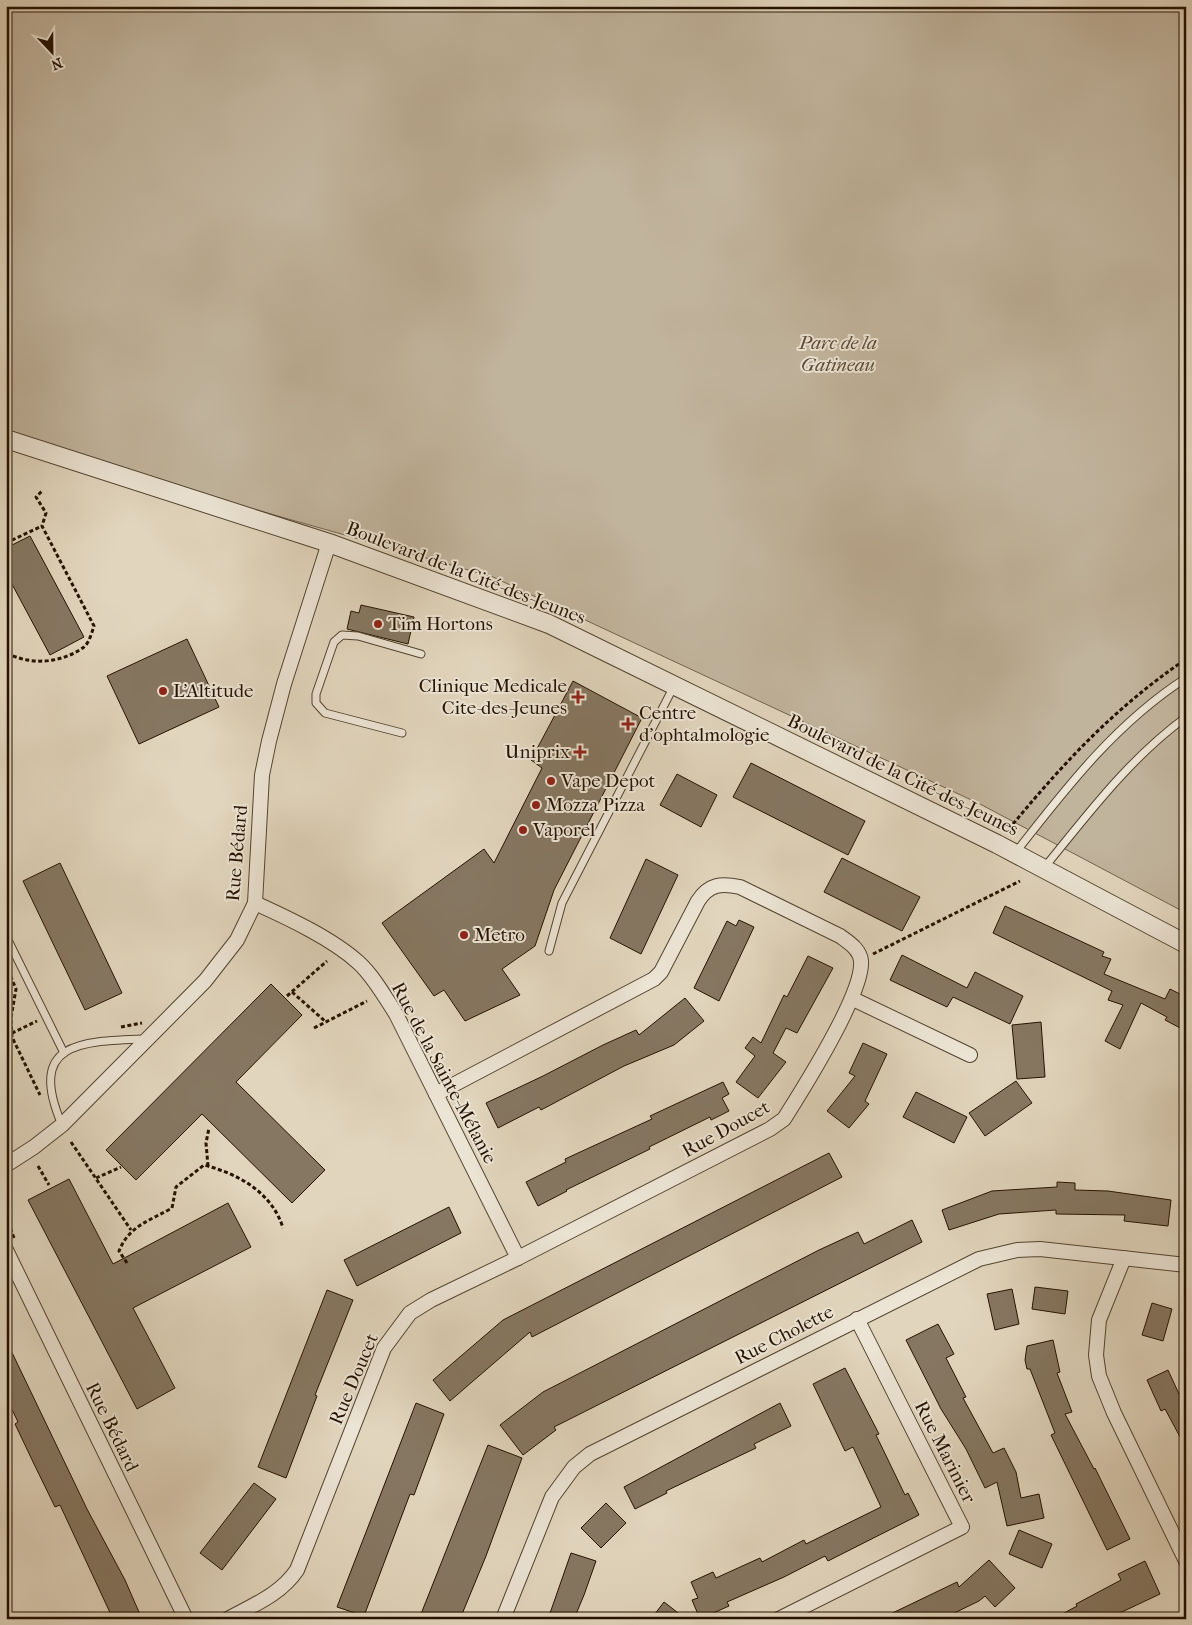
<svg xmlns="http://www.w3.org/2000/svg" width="1192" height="1625" viewBox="0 0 1192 1625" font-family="'IM FELL French Canon',serif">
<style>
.green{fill:#c1b49d;stroke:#72634e}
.building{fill:#867762;stroke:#241200}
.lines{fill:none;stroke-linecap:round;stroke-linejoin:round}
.service-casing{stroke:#53432f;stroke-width:9}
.minor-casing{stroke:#53432f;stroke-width:16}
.tertiary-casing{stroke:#53432f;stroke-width:20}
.path{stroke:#241200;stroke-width:3;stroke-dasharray:4 2.5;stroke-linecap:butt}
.service{stroke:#ece4d4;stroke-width:7}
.minor{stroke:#ece4d4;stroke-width:14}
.tertiary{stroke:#ece4d4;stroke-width:18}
.poi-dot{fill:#8f2418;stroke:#ece4d4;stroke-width:2}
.labels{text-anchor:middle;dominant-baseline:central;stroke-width:4;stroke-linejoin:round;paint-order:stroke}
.park-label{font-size:19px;font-style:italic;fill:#5b4b37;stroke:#ece4d4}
.street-label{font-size:19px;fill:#241200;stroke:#ece4d4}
.poi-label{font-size:19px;fill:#241200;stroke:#ece4d4;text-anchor:start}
</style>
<rect width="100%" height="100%" fill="#e1d5bd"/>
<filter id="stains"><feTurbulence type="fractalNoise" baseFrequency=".004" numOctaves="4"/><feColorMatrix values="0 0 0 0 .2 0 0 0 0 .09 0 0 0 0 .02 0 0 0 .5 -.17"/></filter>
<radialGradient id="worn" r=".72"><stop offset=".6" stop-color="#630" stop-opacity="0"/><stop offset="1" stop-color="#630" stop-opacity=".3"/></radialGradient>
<polygon class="green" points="6,6 1186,6 1186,913 980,804 493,577 6,439"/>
<g class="building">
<polygon points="30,536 84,637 50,655 6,573 6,548"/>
<polygon points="361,605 414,617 408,644 347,629 351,611 359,613"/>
<polygon points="187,639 219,707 139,744 107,676"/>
<polygon points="573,681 642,718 554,890 535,946 502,969 520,995 465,1021 444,990 434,996 382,923 484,849 494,863 542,768 531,760"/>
<polygon points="751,763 865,821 848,855 733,797"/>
<polygon points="677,774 717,795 701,827 660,805"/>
<polygon points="842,858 920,897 902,931 824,892"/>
<polygon points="646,859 678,875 641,954 610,938"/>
<polygon points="60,863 122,993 85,1010 23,881"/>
<polygon points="1005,906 1104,952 1102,956 1111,959 1104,974 1165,999 1170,989 1186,997 1186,1031 1165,1020 1167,1017 1141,1003 1120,1049 1105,1041 1123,1005 1108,1000 1112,991 993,933"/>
<polygon points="739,920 754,927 719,1001 694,988 727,921 736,926"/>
<polygon points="902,955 967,988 975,972 1023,996 1010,1024 953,997 947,1007 890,980"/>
<polygon points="808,956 833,968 797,1033 786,1028 773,1053 786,1062 758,1098 736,1082 755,1056 745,1048 753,1037 761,1043 784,995 787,997"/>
<polygon points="271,984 302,1015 236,1082 325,1170 292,1203 202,1114 136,1180 106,1150"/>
<polygon points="685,998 704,1021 674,1045 624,1066 541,1110 539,1107 498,1128 486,1103 543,1076 603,1045 636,1030 639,1035"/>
<polygon points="1041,1022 1045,1077 1017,1079 1012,1025"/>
<polygon points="863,1043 887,1054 865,1101 869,1104 849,1128 827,1111 855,1076 849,1073"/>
<polygon points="1016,1081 1032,1103 985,1136 969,1113"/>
<polygon points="723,1082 729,1094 722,1098 729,1111 711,1120 710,1117 649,1147 650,1149 566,1190 567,1191 538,1206 526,1182 566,1162 565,1159 652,1119 650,1116"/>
<polygon points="916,1092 967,1117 954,1143 903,1117"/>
<polygon points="829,1153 842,1177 532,1337 530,1332 450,1401 433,1380 503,1320"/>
<polygon points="69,1179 113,1264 228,1203 251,1247 133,1308 175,1388 137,1409 28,1200"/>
<polygon points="1057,1182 1075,1183 1075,1190 1108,1191 1171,1200 1168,1226 1124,1221 1125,1215 1056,1214 1056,1210 999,1214 949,1230 942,1210 992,1191 1057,1187"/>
<polygon points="449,1207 461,1233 357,1286 344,1260"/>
<polygon points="912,1220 922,1242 554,1427 556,1430 523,1455 500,1425 543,1392 819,1250 858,1232 864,1244"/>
<polygon points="1035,1287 1068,1291 1065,1314 1032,1309"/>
<polygon points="1012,1289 1019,1324 995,1330 987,1294"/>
<polygon points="327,1290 353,1300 315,1395 317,1396 286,1478 258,1467"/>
<polygon points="1152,1303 1172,1309 1163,1341 1142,1335"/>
<polygon points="938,1324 954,1354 946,1358 966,1397 963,1398 993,1453 1004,1448 1016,1472 1021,1498 1039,1494 1044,1518 1007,1526 997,1482 985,1488 966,1449 941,1409 906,1340"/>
<polygon points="6,1340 87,1509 125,1580 142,1619 113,1619 60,1505 55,1507 34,1464 15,1424 18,1422 6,1397"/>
<polygon points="1053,1340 1060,1372 1057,1373 1072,1412 1065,1414 1094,1469 1095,1468 1130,1539 1107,1550 1051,1435 1055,1433 1030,1369 1027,1369 1025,1360 1027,1346"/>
<polygon points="845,1368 879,1434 876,1435 905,1495 908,1493 919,1515 828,1561 825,1556 784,1577 727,1602 729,1606 700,1619 692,1600 698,1598 691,1582 713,1572 716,1578 760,1558 762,1562 804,1540 806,1544 881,1507 853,1447 845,1451 813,1384"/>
<polygon points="1168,1370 1179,1394 1182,1392 1186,1400 1186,1448 1165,1409 1161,1411 1147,1380"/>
<polygon points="416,1403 444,1414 414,1495 410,1494 364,1616 337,1607"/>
<polygon points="780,1403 791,1426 754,1444 756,1448 666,1491 667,1493 635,1509 624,1487"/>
<polygon points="488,1445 522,1458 486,1556 460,1619 419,1619"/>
<polygon points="254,1483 276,1499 222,1570 200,1553"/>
<polygon points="606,1503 626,1523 601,1548 581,1528"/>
<polygon points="1019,1530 1052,1544 1042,1568 1009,1554"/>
<polygon points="571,1553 596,1561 584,1595 574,1619 548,1619"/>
<polygon points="989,1560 1015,1588 995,1607 985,1596 979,1601 942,1619 880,1619 957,1582 959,1587"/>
<polygon points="1145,1561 1160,1594 1107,1619 1053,1619 1077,1606 1076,1604 1121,1580 1118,1574"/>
<polygon points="664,1602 686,1619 651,1619"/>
</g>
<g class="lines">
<defs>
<g id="service">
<polyline points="402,733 325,713 316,703 316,694 334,642 342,635 358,636 421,654"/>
<path d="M1016,852C1066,788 1116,723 1186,678"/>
<path d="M1044,868C1088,814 1129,759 1186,717"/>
<polyline points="6,936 64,1053"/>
<polyline points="549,951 562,903 674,686"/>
<path d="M62,1125C27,1043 78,1041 145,1039"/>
</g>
<g id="minor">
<path d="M255,903C288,918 333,939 359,963C374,977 385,997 396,1014L518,1258"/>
<polyline points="853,999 970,1055"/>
<polyline points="6,1165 34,1147 62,1125 205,981 237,940 255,903 262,775 269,741 284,684 329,543"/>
<polyline points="6,1250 186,1619"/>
<polyline points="1124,1258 1099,1320 1096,1355 1099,1376 1114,1413 1186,1561"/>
<path d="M228,1619C253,1605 280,1595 297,1570L384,1348L410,1313L431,1300L518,1258L770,1129L784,1119C803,1089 864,992 861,961C860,949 848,942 840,936L740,887C721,883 709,884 698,901L661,972L654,979L436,1094"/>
<polyline points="503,1619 552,1497 574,1467 590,1454 979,1259 1017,1250 1040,1249 1186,1265"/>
<polyline points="779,1619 962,1527 857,1319"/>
</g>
<polyline id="tertiary" points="6,439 329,543 549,624 997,844 1186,944"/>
</defs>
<use href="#service" class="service-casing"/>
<use href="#minor" class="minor-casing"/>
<use href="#tertiary" class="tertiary-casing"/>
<g class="path">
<polyline points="6,543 42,526"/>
<path d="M7,653C31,666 62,663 84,647C89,643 92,632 94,626L42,526L46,513L36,497L43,490"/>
<path d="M1013,824C1067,759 1116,707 1186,659"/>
<polyline points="873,954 1020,881"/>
<polyline points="8,970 16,989 11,1018 12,1037 40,1095"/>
<polyline points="292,992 326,1022"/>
<polyline points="287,996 327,961"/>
<polyline points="121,1027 142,1023"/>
<polyline points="314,1028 367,1001"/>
<polyline points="6,1036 37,1021"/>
<polyline points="71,1142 131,1230"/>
<polyline points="38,1166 49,1185"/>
<polyline points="208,1166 206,1143 209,1128"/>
<polyline points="96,1178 121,1167"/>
<polyline points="6,1216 14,1238"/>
<path d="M127,1263L119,1251C129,1226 149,1221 172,1208L176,1187L204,1165C238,1174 272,1192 283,1228"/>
</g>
<use href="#service" class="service"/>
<use href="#minor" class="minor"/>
<use href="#tertiary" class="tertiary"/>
</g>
<g class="poi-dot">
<circle cx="378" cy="624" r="5"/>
<circle cx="163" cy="691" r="5"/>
<path d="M575.5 689.5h5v5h5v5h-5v5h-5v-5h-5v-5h5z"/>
<path d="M625.5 716.5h5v5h5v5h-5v5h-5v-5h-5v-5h5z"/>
<path d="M577.5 744.5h5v5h5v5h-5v5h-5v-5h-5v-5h5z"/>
<circle cx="551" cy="781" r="5"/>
<circle cx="536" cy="805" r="5"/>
<circle cx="523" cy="830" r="5"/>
<circle cx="464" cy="935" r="5"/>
</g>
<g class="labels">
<g class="park-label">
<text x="838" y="343">Parc de la<tspan x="838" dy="22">Gatineau</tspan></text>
</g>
<g class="street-label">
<text transform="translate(466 573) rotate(21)">Boulevard de la Cité-des-Jeunes</text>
<text transform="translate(903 775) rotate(26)">Boulevard de la Cité-des-Jeunes</text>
<text transform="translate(237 853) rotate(-85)">Rue Bédard</text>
<text transform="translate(444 1073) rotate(62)">Rue de la Sainte-Mélanie</text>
<text transform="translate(726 1129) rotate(-29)">Rue Doucet</text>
<text transform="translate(784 1335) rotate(-27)">Rue Cholette</text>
<text transform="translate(354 1379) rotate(-67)">Rue Doucet</text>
<text transform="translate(112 1427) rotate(64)">Rue Bédard</text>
<text transform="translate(945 1452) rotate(63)">Rue Marinier</text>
</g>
<g class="poi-label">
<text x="388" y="624">Tim Hortons</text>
<text x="567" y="686" text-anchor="end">Clinique Medicale<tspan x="567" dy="22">Cite-des-Jeunes</tspan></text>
<text x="173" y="691">L'Altitude</text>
<text x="639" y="713">Centre<tspan x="639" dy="22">d'ophtalmologie</tspan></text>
<text x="570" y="752" text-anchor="end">Uniprix</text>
<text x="561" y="781">Vape Depot</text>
<text x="546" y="805">Mozza Pizza</text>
<text x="533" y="830">Vaporel</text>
<text x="474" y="935">Metro</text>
</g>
</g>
<rect width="1192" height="1625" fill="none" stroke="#e1d5bd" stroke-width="25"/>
<rect x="8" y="8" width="1177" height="1610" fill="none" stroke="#241200" stroke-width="2.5"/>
<rect x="12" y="12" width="1167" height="1600" fill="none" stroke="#241200"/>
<g transform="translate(52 52) rotate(158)" stroke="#ece4d4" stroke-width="4" paint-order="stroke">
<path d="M0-4L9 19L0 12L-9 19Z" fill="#241200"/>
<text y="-8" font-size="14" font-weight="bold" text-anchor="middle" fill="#241200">N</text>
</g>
<rect width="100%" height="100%" filter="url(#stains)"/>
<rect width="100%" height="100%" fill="url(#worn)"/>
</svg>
